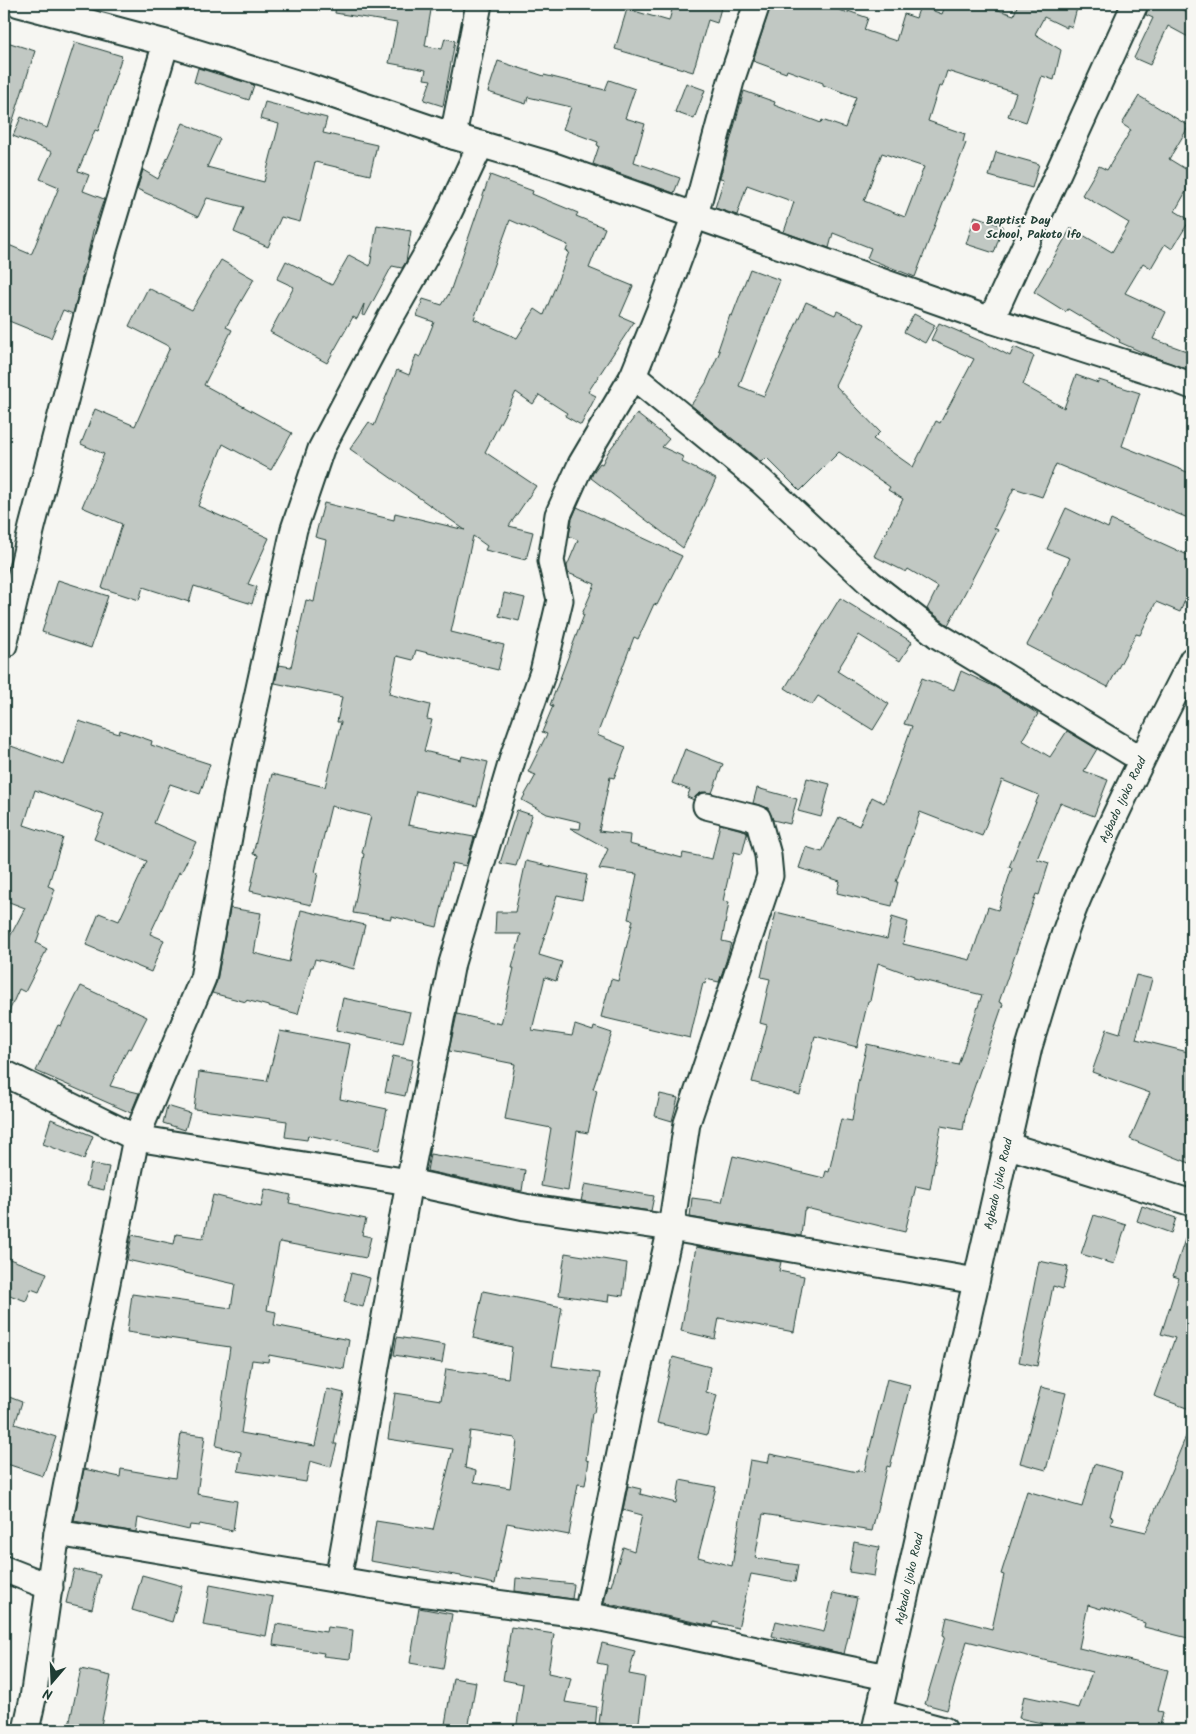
<svg xmlns="http://www.w3.org/2000/svg" width="1196" height="1734" viewBox="0 0 1196 1734" font-family="Kalam,sans-serif">
<style>
.building{fill:#c1c8c3;stroke:#1f3d34;fill-rule:evenodd}
.lines{fill:none;stroke-linecap:round;stroke-linejoin:round}
.minor-casing{stroke:#1f3d34;stroke-width:29}
.minor{stroke:#f6f6f2;stroke-width:25}
.poi-dot{fill:#d1495b;stroke:#f6f6f2;stroke-width:2}
.labels{text-anchor:middle;dominant-baseline:central;stroke-width:4;stroke-linejoin:round;paint-order:stroke}
.poi-label{font-size:12px;font-weight:bold;fill:#1f3d34;stroke:#f6f6f2;text-anchor:start}
.street-label{font-size:12px;fill:#1f3d34;stroke:#f6f6f2}
</style>
<rect width="100%" height="100%" fill="#f6f6f2"/>
<filter id="ink" filterUnits="userSpaceOnUse"><feTurbulence type="fractalNoise" baseFrequency=".02" numOctaves="2"/><feDisplacementMap in="SourceGraphic" scale="10" xChannelSelector="R" yChannelSelector="G"/><feConvolveMatrix kernelMatrix="1 2 1 2 8 2 1 2 1" color-interpolation-filters="sRGB"/></filter>
<g filter="url(#ink)">
<g class="building">
<polygon points="336,4 432,4 425,46 442,49 445,38 455,41 443,106 424,100 431,80 424,79 426,70 389,63 397,23 335,13"/>
<polygon points="668,4 722,4 717,23 708,20 693,72 615,49 627,9 669,21 672,10 667,9"/>
<path d="M771,4H823L848,13V11L868,18L864,30L896,41L904,14L916,18L920,6L942,14L946,4H979L1014,15L1017,6L1013,4H1060L1077,8L1072,27L1067,25V28L1044,17L1035,34L1061,50L1054,80L1042,76L1026,122L1008,116L1016,93L947,71L942,87L939,86L928,121L965,134L963,142L966,143L915,277L867,258L871,248L833,233L829,248L784,232L794,202L747,185L737,215L715,208L724,179L720,178L744,91L775,102L774,105L821,123L822,120L845,128L856,97L823,85V83L787,70L786,73L753,61ZM882,153L924,167L905,217L864,201Z"/>
<polygon points="1149,4 1170,4 1192,14 1192,39 1168,26 1150,65 1134,58 1153,18 1146,15"/>
<polygon points="4,41 35,51 7,139 4,138"/>
<polygon points="75,42 122,56 98,131 95,130 78,171 89,175 83,191 104,199 93,231 86,262 81,274 83,274 73,314 63,310 51,338 4,319 4,243 30,254 32,253 59,187 40,179 52,152 13,136 21,117 47,128"/>
<polygon points="498,61 544,76 544,75 605,90 609,80 635,89 625,118 645,124 634,162 680,178 674,193 593,164 599,146 597,145 598,142 563,129 571,107 528,97 526,104 488,92"/>
<polygon points="198,68 254,85 249,100 194,82"/>
<polygon points="686,83 705,90 694,119 675,112"/>
<polygon points="1139,96 1189,126 1169,159 1192,173 1192,181 1175,211 1190,220 1172,249 1165,244 1151,268 1143,263 1125,293 1166,312 1153,339 1192,353 1192,371 1146,354 1119,342 1120,340 1068,309 1066,312 1034,292 1071,228 1112,252 1129,223 1082,195 1099,166 1107,170 1131,130 1122,124"/>
<polygon points="265,102 327,118 323,133 377,145 370,175 315,162 300,222 281,217 268,247 234,232 244,207 207,198 198,217 137,189 143,170 158,179 183,123 220,139 207,167 264,182 279,124 260,119"/>
<polygon points="996,152 1039,164 1032,188 989,176"/>
<path d="M490,175L533,191L532,194L578,213L576,216L605,228L589,268L633,286L620,316L634,322L588,392L596,396L581,425L565,416L567,413L539,395L533,404L516,392L485,452L536,486L509,526L533,532L526,560L485,550L487,546L473,536L451,632L504,645L498,670L416,650L413,660L397,656L389,694L430,705L427,719L432,720L424,751L461,760L462,756L488,762L477,806L416,791L408,825L474,837L466,866L452,863L437,927L391,916V919L353,913L364,854L362,853L371,816L331,806L315,872L318,873L311,905L250,891L258,855L253,854L272,774L325,787L341,722H337L342,697L275,683L279,665L291,667L306,600L314,602L326,540L315,537L324,503L394,520L395,513L465,530L350,449L369,422L374,426L397,370L409,375L416,355L420,357L434,322L417,316L423,299L442,305L450,292ZM510,220L568,245L566,251L569,252L544,315L535,309L517,338L474,319Z"/>
<polygon points="975,216 1003,226 994,253 966,244"/>
<polygon points="377,225 411,231 406,262 402,268 392,266 365,316 362,315 364,304 357,319 353,317 327,363 270,332 294,287 277,279 286,261 332,285 349,255 370,266"/>
<polygon points="221,260 254,279 226,327 232,330 204,385 292,433 271,470 223,444 198,506 269,538 248,584 257,587 252,604 194,586 189,602 143,587 139,600 102,588 122,524 82,507 104,454 81,444 95,409 135,426 170,347 129,326 148,288 192,310"/>
<polygon points="750,269 780,280 739,386 764,396 806,302 835,315 837,311 865,324 835,385 880,432 873,439 913,467 936,421 940,423 974,359 931,340 939,323 983,342 1010,356 1014,347 1034,356 1023,385 1064,408 1076,375 1098,383 1099,380 1140,393 1122,446 1192,474 1192,508 1188,518 1056,464 1042,497 1014,488 994,528 998,530 948,625 927,609 938,587 908,569 906,572 874,556 903,499 888,490 890,487 839,452 800,491 767,458 765,460 764,459 761,462 691,405 706,383 720,351 718,350 730,315 732,316"/>
<polygon points="914,314 935,325 925,343 904,332"/>
<polygon points="637,414 669,439 662,447 684,457 682,462 716,479 683,548 591,478 594,471 600,463 602,464 608,452"/>
<polygon points="577,507 682,556 657,605 654,604 638,639 634,637 597,735 626,747 614,778 610,777 599,831 630,835 629,844 682,858 683,853 712,859 720,824 746,831 747,834 742,854 734,852 723,901 729,902 722,941 731,943 726,961 719,982 706,979 705,984 703,983 690,1038 601,1017 611,979 618,981 633,920 628,919 637,874 599,869 608,849 570,828 580,829 581,822 547,814 522,800 536,775 528,772 547,734 542,732 553,706 550,705 584,615 582,614 595,584 568,573 567,566 578,540 569,536 572,519"/>
<polygon points="1066,508 1108,528 1111,520 1192,557 1192,584 1180,612 1156,602 1140,635 1136,634 1108,687 1027,645 1054,594 1053,594 1070,558 1047,549"/>
<polygon points="58,580 108,596 91,648 42,632"/>
<polygon points="504,593 525,598 519,621 499,616"/>
<polygon points="840,598 912,642 900,661 859,635 837,671 889,704 873,730 818,696 812,705 785,688"/>
<polygon points="961,671 995,687 1038,714 1022,740 1050,757 1067,731 1097,749 1084,771 1108,780 1094,816 1060,803 1037,859 1049,863 1039,895 1036,894 999,1002 1003,1004 966,1111 963,1130 941,1126 930,1189 916,1186 905,1232 806,1208 806,1210 804,1210 801,1236 690,1217 692,1198 722,1202 733,1156 824,1178 826,1171 829,1172 841,1119 852,1121 858,1083 867,1044 958,1065 982,995 914,978 914,976 878,963 870,1001 868,1001 857,1047 815,1036 800,1095 752,1082 767,1025 760,1023 770,979 761,977 776,912 887,939 892,917 908,922 903,944 970,960 988,907 998,910 1012,868 1009,867 1039,795 1002,780 982,836 920,812 896,882 898,882 892,906 837,893 840,881 799,868 806,847 822,852 839,817 859,826 872,797 884,803 912,726 904,724 922,678 954,690"/>
<polygon points="79,721 119,734 120,730 152,741 151,745 210,764 200,794 170,784 154,823 196,842 181,873 179,872 150,934 164,940 151,972 86,945 99,913 119,921 147,861 94,839 104,815 35,790 24,825 63,838 48,886 55,889 36,943 47,949 25,992 19,989 4,1023 4,948 25,908 4,900 4,767 11,746 64,765"/>
<polygon points="685,749 723,764 712,793 702,792 696,796 694,800 687,797 690,790 672,783"/>
<polygon points="807,778 830,784 821,817 798,811"/>
<polygon points="757,788 797,799 790,824 773,820 768,808 753,803"/>
<polygon points="517,810 532,815 516,866 500,863"/>
<polygon points="526,861 587,875 582,900 557,895 539,955 562,962 556,981 545,977 532,1030 572,1036 575,1025 593,1031 594,1027 612,1033 593,1089 597,1090 588,1133 577,1131 568,1191 541,1186 551,1128 505,1119 515,1064 449,1051 457,1014 501,1024 514,968 512,968 521,934 495,934 496,912 515,912"/>
<polygon points="230,908 261,913 254,953 289,962 301,910 365,925 354,969 315,959 313,967 311,967 298,1014 246,1000 246,1002 212,993 217,981"/>
<polygon points="1136,975 1152,979 1136,1039 1192,1053 1192,1164 1130,1139 1150,1093 1092,1072 1107,1029 1120,1033"/>
<polygon points="81,986 147,1017 131,1049 128,1048 110,1086 139,1093 131,1113 36,1071 58,1025 61,1026"/>
<polygon points="343,998 410,1012 403,1044 336,1030"/>
<polygon points="280,1031 350,1044 340,1099 387,1109 379,1150 308,1135 307,1140 285,1137 287,1121 194,1109 199,1072 267,1081"/>
<polygon points="393,1056 413,1060 405,1096 385,1092"/>
<polygon points="660,1094 678,1098 672,1121 655,1116"/>
<polygon points="167,1106 190,1113 185,1130 163,1123"/>
<polygon points="51,1119 93,1136 84,1159 43,1144"/>
<polygon points="430,1154 525,1170 522,1191 427,1171"/>
<polygon points="91,1164 109,1167 104,1190 86,1186"/>
<polygon points="585,1184 654,1196 651,1211 581,1201"/>
<polygon points="265,1189 291,1195 289,1203 366,1219 362,1235 371,1237 366,1258 280,1242 279,1244 267,1310 276,1312 274,1325 349,1340 344,1369 269,1355 268,1362 252,1360 241,1433 315,1446 327,1389 344,1393 334,1444 337,1444 331,1467 310,1461 306,1482 238,1471 241,1452 216,1446 230,1347 127,1332 132,1294 231,1308 235,1284 127,1260 132,1235 174,1244 176,1234 203,1238 213,1195 261,1207"/>
<polygon points="1142,1206 1176,1218 1171,1233 1137,1221"/>
<polygon points="1094,1215 1126,1225 1114,1264 1081,1254"/>
<polygon points="1189,1227 1192,1228 1192,1410 1154,1396 1175,1338 1161,1334 1179,1278 1173,1276"/>
<polygon points="696,1247 781,1262 779,1271 804,1276 794,1332 719,1318 715,1339 681,1331"/>
<polygon points="565,1253 627,1263 623,1296 609,1294 608,1302 559,1295"/>
<polygon points="4,1257 47,1273 39,1292 31,1289 26,1301 4,1293"/>
<polygon points="1039,1261 1068,1267 1063,1289 1053,1286 1037,1366 1019,1362"/>
<polygon points="351,1273 370,1278 363,1307 344,1302"/>
<path d="M483,1291L562,1307L552,1366L600,1373L594,1413H592L586,1460L589,1461L585,1485L578,1484L569,1535L507,1523L495,1584L461,1577V1576L370,1561L376,1521L433,1530L453,1449L388,1439L395,1393L441,1400L446,1369L508,1378L512,1347L473,1338ZM470,1431L515,1438V1440L517,1441L510,1488L474,1482L476,1471L465,1468Z"/>
<polygon points="397,1337 445,1345 442,1363 394,1355"/>
<polygon points="673,1357 710,1367 706,1392 717,1395 707,1435 657,1423"/>
<polygon points="887,1379 910,1385 890,1467 887,1466 872,1531 763,1514 755,1558 798,1565 795,1582 751,1574 738,1628 714,1622 713,1626 604,1603 608,1585 611,1586 623,1547 634,1551 642,1515 623,1510 628,1486 641,1489 640,1494 676,1503 680,1480 716,1487 698,1557 732,1566 750,1460 768,1463 770,1454 857,1472 858,1470 864,1472"/>
<polygon points="1041,1387 1066,1393 1046,1470 1020,1463"/>
<polygon points="4,1395 22,1402 15,1424 56,1437 43,1476 4,1463"/>
<polygon points="1192,1422 1192,1639 1144,1627 1145,1623 1102,1607 1101,1609 1088,1605 1079,1648 1168,1670 1158,1711 1163,1712 1159,1730 1073,1730 1019,1718 1024,1696 1079,1708 1092,1672 967,1641 947,1710 925,1704 945,1636 943,1635 947,1617 992,1629 1004,1575 1001,1574 1027,1491 1082,1507 1094,1464 1122,1472 1110,1516 1113,1517 1111,1524 1146,1532"/>
<polygon points="181,1433 205,1436 197,1494 237,1501 233,1531 200,1524 199,1526 190,1525 189,1530 138,1518 136,1532 74,1521 84,1469 120,1477 121,1469 175,1478"/>
<polygon points="854,1542 879,1547 874,1576 849,1572"/>
<polygon points="74,1569 100,1575 92,1609 66,1603"/>
<polygon points="142,1575 182,1586 172,1622 132,1610"/>
<polygon points="516,1578 574,1584 572,1599 515,1591"/>
<polygon points="210,1585 273,1597 266,1636 203,1625"/>
<polygon points="833,1593 857,1598 844,1654 772,1636 776,1621 824,1632"/>
<polygon points="419,1608 452,1614 443,1669 410,1663"/>
<polygon points="276,1624 326,1632 327,1627 353,1630 350,1659 323,1656 324,1653 273,1645"/>
<polygon points="511,1627 554,1634 548,1673 571,1678 565,1702 597,1707 595,1730 516,1730 523,1684 503,1680"/>
<polygon points="602,1643 635,1651 629,1674 645,1677 638,1729 599,1723 607,1665 597,1663"/>
<polygon points="81,1669 111,1676 100,1730 68,1730"/>
<polygon points="453,1678 476,1682 468,1730 444,1730"/>
</g>
<g class="lines">
<defs>
<g id="minor">
<polyline points="19,4 166,43 306,86 453,136 554,166 991,320 1166,376 1192,386"/>
<polyline points="453,136 479,4"/>
<polyline points="991,320 1135,4"/>
<polyline points="633,376 761,481 870,583 937,635 1141,759"/>
<polyline points="4,645 32,527 104,250 166,43"/>
<polyline points="4,1073 136,1138 409,1182 525,1207 671,1228 976,1281"/>
<polyline points="1006,1145 1192,1203"/>
<polyline points="57,1533 405,1591 587,1615 887,1677"/>
<polyline points="4,1569 50,1587"/>
<polyline points="338,1580 409,1182 452,963 514,754 543,672 560,600 551,561 558,515 581,464 633,376 663,302 695,215 731,81 757,4"/>
<polyline points="587,1615 629,1409 671,1228 687,1123 770,876 768,855 758,819 706,806"/>
<polyline points="880,1713 944,1730"/>
<polyline points="26,1730 33,1698 57,1533 136,1138 203,978 243,761 294,529 321,449 388,322 442,227 481,144"/>
<path id="s1" d="M875,1730L1029,1047C1044,999 1057,950 1076,903C1111,820 1151,740 1192,660"/>
</g>
</defs>
<use href="#minor" class="minor-casing"/>
<use href="#minor" class="minor"/>
</g>
</g>
<circle class="poi-dot" cx="976" cy="227" r="5"/>
<g class="labels">
<g class="poi-label">
<text x="986" y="220">Baptist Day<tspan x="986" dy="14">School, Pakoto Ifo</tspan></text>
</g>
<g class="street-label">
<text stroke="none"><textPath href="#s1" startOffset="965">Agbado Ijoko Road</textPath></text>
<text stroke="none"><textPath href="#s1" startOffset="560">Agbado Ijoko Road</textPath></text>
<text stroke="none"><textPath href="#s1" startOffset="155">Agbado Ijoko Road</textPath></text>
</g>
</g>
<rect width="1196" height="1734" fill="none" stroke="#f6f6f2" stroke-width="20"/>
<rect x="10" y="10" width="1176" height="1714" fill="none" stroke="#1f3d34" stroke-width="2" filter="url(#ink)"/>
<g transform="translate(52 1682) rotate(199)" stroke="#f6f6f2" stroke-width="4" paint-order="stroke">
<path d="M0-4L9 19L0 12L-9 19Z" fill="#1f3d34"/>
<text y="-8" font-size="14" font-weight="bold" text-anchor="middle" fill="#1f3d34">N</text>
</g>
</svg>
